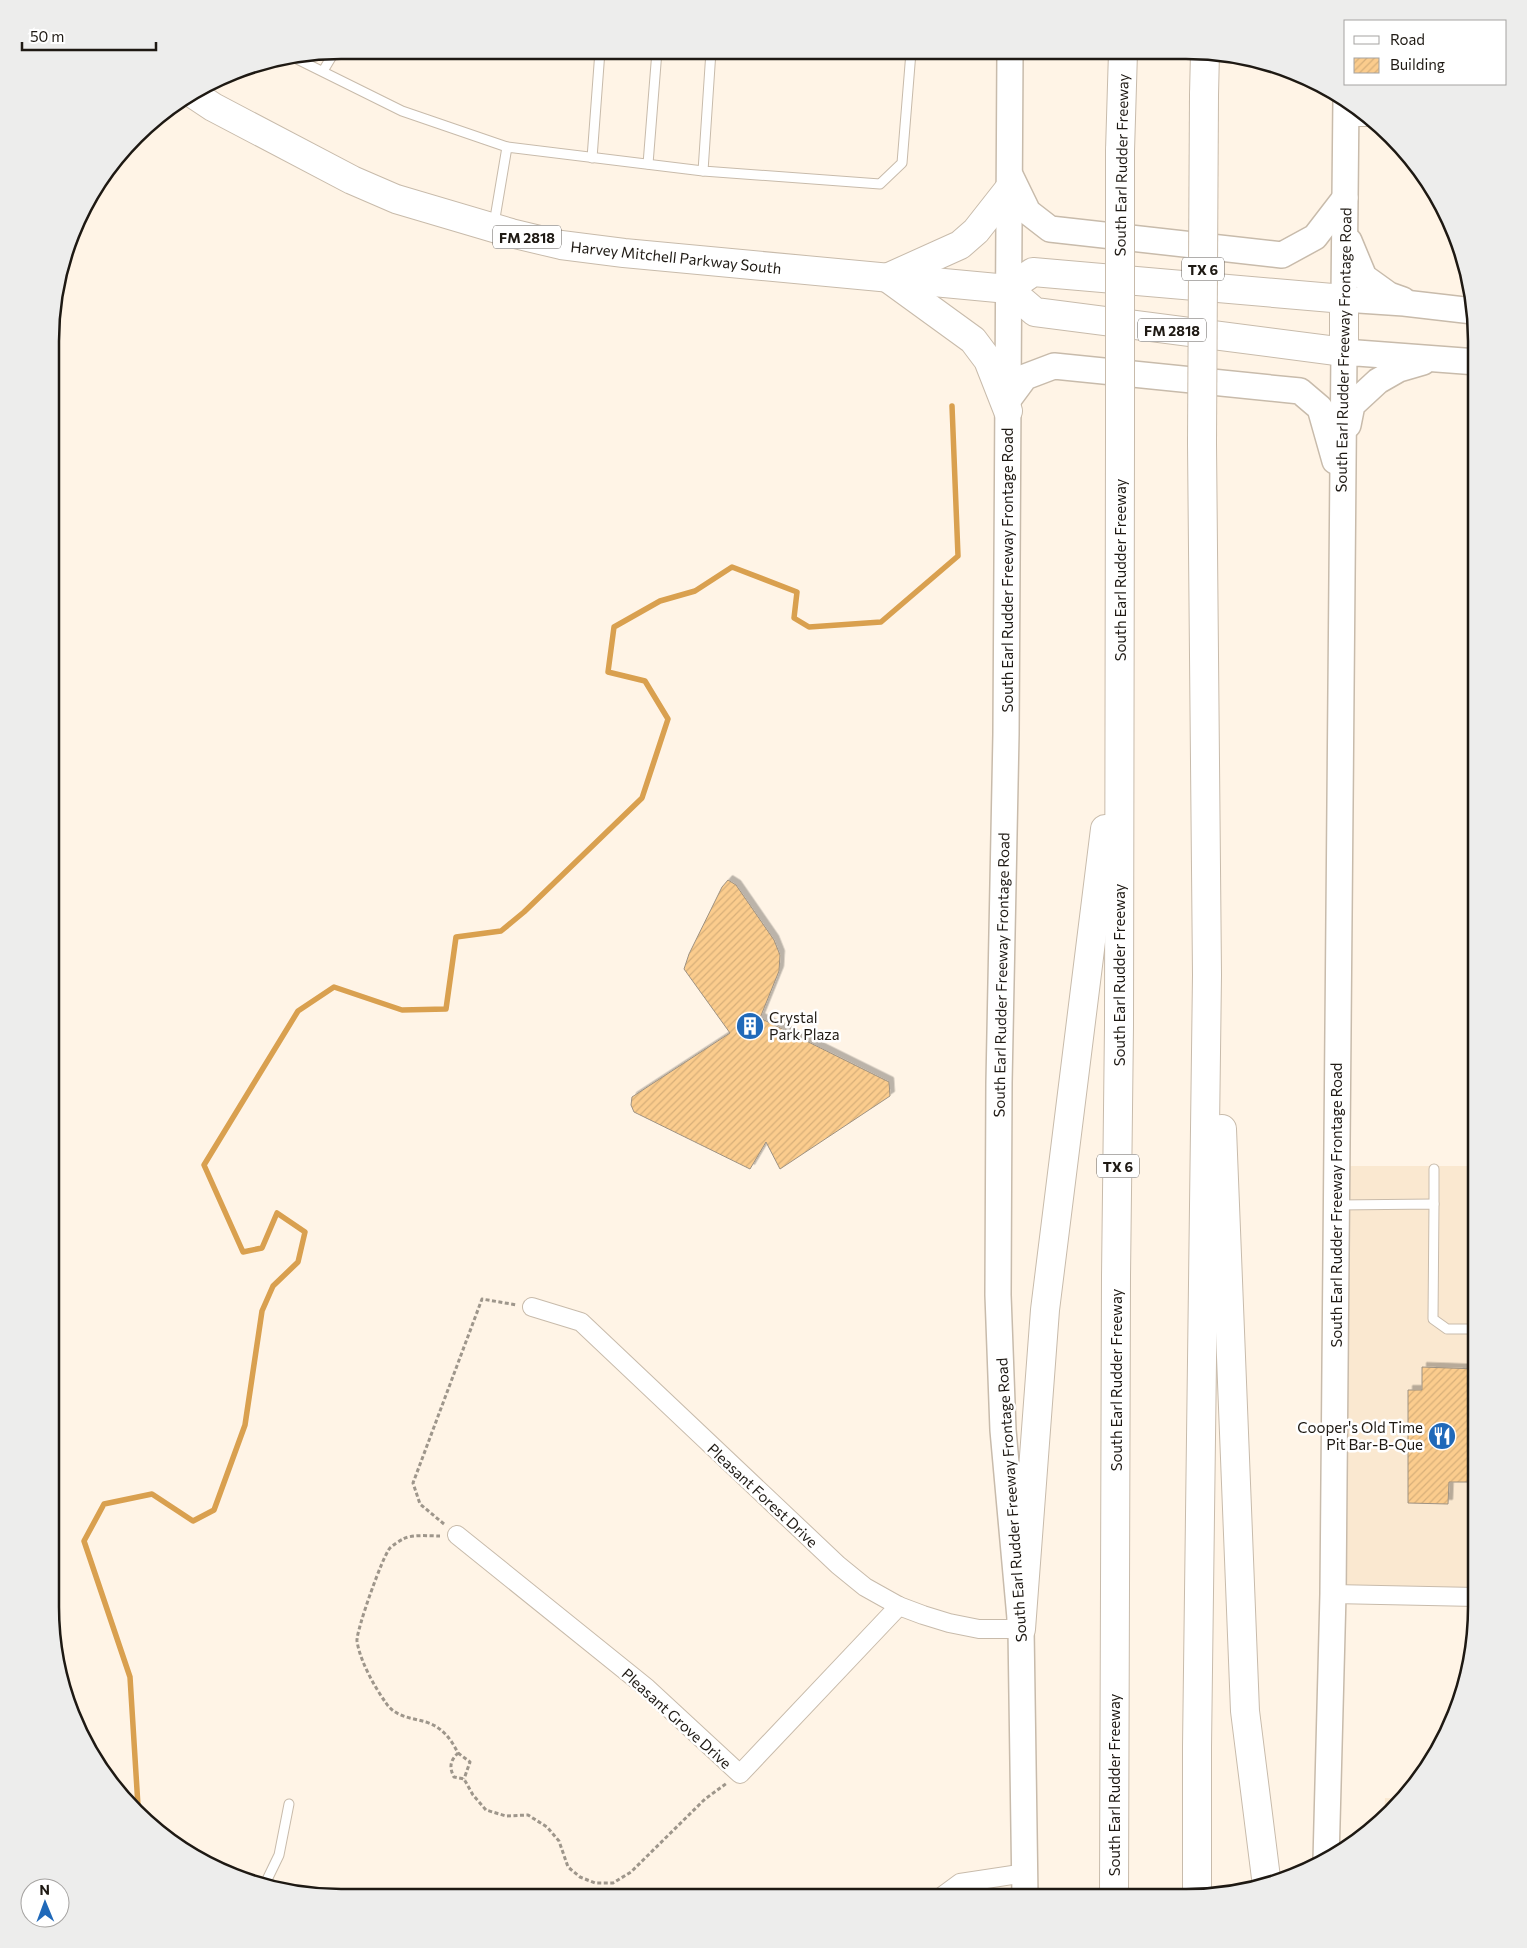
<svg xmlns="http://www.w3.org/2000/svg" width="1527" height="1948" viewBox="0 0 1527 1948" font-family="Commissioner,sans-serif">
<style>
.built{fill:#fae8d0}
.lines{fill:none;stroke-linecap:round;stroke-linejoin:round}
.stream{stroke:#d9a04f;stroke-width:5.5}
.building{fill:url(#building-hatch);stroke:#9e9282;filter:url(#shadow)}
.lane-casing{stroke:#c8bbab;stroke-width:11}
.street-casing{stroke:#c8bbab;stroke-width:20}
.secondary-casing{stroke:#c8bbab;stroke-width:28}
.primary-casing{stroke:#c8bbab;stroke-width:30}
.highway-casing{stroke:#c8bbab;stroke-width:30}
.path{stroke:#9e968b;stroke-width:3;stroke-dasharray:4 2.5;stroke-linecap:butt}
.lane{stroke:#fff;stroke-width:9}
.street{stroke:#fff;stroke-width:18}
.secondary{stroke:#fff;stroke-width:25}
.primary{stroke:#fff;stroke-width:28}
.highway{stroke:#fff;stroke-width:28}
.highway-bridge-casing{stroke:#c8bbab;stroke-width:30;stroke-linecap:butt}
.highway-bridge{stroke:#fff;stroke-width:28}
.labels{text-anchor:middle;dominant-baseline:central;stroke-width:5;stroke-linejoin:round;paint-order:stroke}
.shield{fill:#fff;stroke:#625e5a;stroke-width:1}
.shield-label{font-size:14px;font-weight:bold;fill:#1e1913}
.street-label{font-size:15px;fill:#1e1913;stroke:#fff}
.poi-label{font-size:15px;fill:#1e1913;stroke:#fff;text-anchor:start}
.rim{fill:none;stroke:#1e1913;stroke-width:2.5}
</style>
<defs>
<pattern id="building-hatch" width="6" height="6" patternUnits="userSpaceOnUse" patternTransform="scale(1.25)"><rect width="6" height="6" fill="#fbcc8d"/><path d="M-1 1l2-2M0 6l6-6M5 7l2-2" fill="none" stroke="#d7af79"/></pattern>
<filter id="shadow"><feDropShadow dx="4.5" dy="-4.5" stdDeviation="0" flood-color="#0004"/></filter>
</defs>
<rect width="100%" height="100%" fill="#fff4e6"/>
<g class="built">
<polygon points="1346,1166 1477,1166 1476,1590 1338,1588"/>
<polygon points="1385,1798 1403,1799 1392,1813 1384,1819"/>
</g>
<g class="lines">
<polyline class="stream" points="134,1811 138,1806 130,1677 84,1541 104,1504 152,1494 193,1521 214,1510 245,1425 262,1311 273,1286 298,1262 305,1232 277,1213 262,1248 243,1252 204,1165 298,1011 334,987 402,1010 446,1009 456,937 501,931 524,912 642,798 668,719 645,681 608,672 614,627 660,601 695,591 732,567 797,592 794,618 809,627 881,622 958,556 952,406"/>
</g>
<g class="building">
<polygon points="728,880 736,885 774,940 780,955 779,971 760,1018 889,1082 890,1096 780,1169 766,1142 750,1169 634,1112 631,1105 632,1097 730,1033 684,969 689,954 722,887"/>
<polygon points="1422,1367 1477,1369 1476,1482 1449,1482 1448,1504 1408,1503 1408,1390 1422,1390"/>
</g>
<g class="lines">
<defs>
<g id="lane">
<polyline points="711,51 703,171 880,184 902,163 911,52"/>
<polyline points="295,58 402,111 507,147"/>
<polyline points="323,71 335,51"/>
<polyline points="592,158 600,51"/>
<polyline points="648,164 657,51"/>
<polyline points="494,224 507,147 703,171"/>
<polyline points="1434,1204 1434,1169"/>
<polyline points="1338,1205 1434,1204 1433,1319 1447,1329 1477,1329"/>
<polyline points="264,1886 279,1855 289,1804"/>
</g>
<g id="street">
<polyline points="1346,117 1369,117"/>
<polyline points="532,1307 581,1322 838,1565 865,1587 899,1606 923,1615 949,1623 979,1629 1021,1629"/>
<polyline points="457,1535 647,1688 740,1774 899,1606"/>
<polyline points="1333,1594 1476,1597"/>
<polyline points="941,1897 960,1883 1025,1873"/>
</g>
<g id="secondary">
<polyline points="1010,52 1006,734 999,1083 998,1295 1003,1430 1021,1629 1025,1897"/>
<polyline points="1346,98 1344,299 1404,303 1473,311"/>
<polyline points="1011,177 1028,212 1050,229 1282,255 1315,237 1345,198"/>
<polyline points="1349,241 1364,277 1389,295 1403,300"/>
<polyline points="1008,400 1025,377 1054,366 1300,391 1320,408 1335,461"/>
<polyline points="1348,425 1352,405 1378,381 1399,369 1423,362"/>
<polyline points="1326,1861 1333,1594 1344,352 1477,362"/>
</g>
<g id="primary">
<polyline points="195,95 213,107 352,180 396,199 511,233 561,245 624,253 1008,289 1035,312 1344,352 1344,299 1033,272 1008,289"/>
<polyline points="889,277 960,245 976,231 1009,189"/>
<polyline points="889,279 973,340 988,360 1008,411"/>
</g>
<g id="highway">
<polyline points="1204,95 1205,52"/>
<polyline points="1120,151 1123,52"/>
<polyline points="1222,1129 1245,1711 1267,1886"/>
<polyline points="1021,1629 1045,1310 1105,829"/>
<polyline points="1114,1897 1116,1276 1119,1026 1120,435"/>
<polyline points="1197,1897 1197,1747 1207,975 1202,443"/>
</g>
</defs>
<use href="#lane" class="lane-casing"/>
<use href="#street" class="street-casing"/>
<use href="#secondary" class="secondary-casing"/>
<use href="#primary" class="primary-casing"/>
<use href="#highway" class="highway-casing"/>
<g class="path">
<polyline points="444,1524 420,1504 413,1483 482,1299 517,1305"/>
<path d="M440,1536C430,1536 412,1534 403,1539C399,1541 393,1545 390,1548C383,1555 356,1631 357,1641C360,1661 374,1686 386,1703C395,1717 412,1718 426,1722C442,1727 451,1739 458,1753C450,1761 449,1767 454,1777L464,1779L473,1795L486,1810L506,1816L528,1815L547,1827L559,1841L568,1867L580,1877L595,1883H613L631,1872L705,1799L727,1783"/>
<polyline points="458,1753 470,1762 464,1779"/>
</g>
<use href="#lane" class="lane"/>
<use href="#street" class="street"/>
<use href="#secondary" class="secondary"/>
<use href="#primary" class="primary"/>
<use href="#highway" class="highway"/>
<defs>
<g id="highway-bridge">
<polyline points="1120,435 1120,151"/>
<polyline points="1202,443 1204,95"/>
</g>
</defs>
<use href="#highway-bridge" class="highway-bridge-casing"/>
<use href="#highway-bridge" class="highway-bridge"/>
</g>
<defs>
<symbol id="building-disc" viewBox="-11 -11 22 22"><circle r="9.5" fill="#2069b9" stroke="#fff"/><path d="M-4-6H4V6H1V3H-1V6H-4ZM-2.5-4.3h1.7v1.8h-1.7ZM.8-4.3h1.7v1.8H.8ZM-2.5-1h1.7V.8h-1.7ZM.8-1h1.7V.8H.8Z" fill="#fff"/></symbol>
<symbol id="restaurant-disc" viewBox="-11 -11 22 22"><circle r="9.5" fill="#2069b9" stroke="#fff"/><path d="M-5-6h1v4h1v-4h1v4h1v-4h1v5L-1.5 .5V6h-2V.5L-5-1ZM5-6V6H3V1.5H1.5Q1.5-4 5-6Z" fill="#fff"/></symbol>
</defs>
<g fill-rule="evenodd">
<use href="#building-disc" x="734" y="1010" width="32" height="32"/>
<use href="#restaurant-disc" x="1426" y="1420" width="32" height="32"/>
</g>
<g class="labels">
<g class="shield">
<rect x="493" y="225.5" width="68" height="23" rx="4"/>
<rect x="1182" y="257.5" width="42" height="23" rx="4"/>
<rect x="1138" y="318.5" width="68" height="23" rx="4"/>
<rect x="1097" y="1154.5" width="42" height="23" rx="4"/>
</g>
<g class="shield-label">
<text x="527" y="237">FM 2818</text>
<text x="1203" y="269">TX 6</text>
<text x="1172" y="330">FM 2818</text>
<text x="1118" y="1166">TX 6</text>
</g>
<g class="street-label">
<text transform="translate(1121 165) rotate(-89)">South Earl Rudder Freeway</text>
<text transform="translate(676 257) rotate(6)">Harvey Mitchell Parkway South</text>
<text transform="translate(1343 350) rotate(-89)">South Earl Rudder Freeway Frontage Road</text>
<text transform="translate(1007 570) rotate(-90)">South Earl Rudder Freeway Frontage Road</text>
<text transform="translate(1120 570) rotate(-90)">South Earl Rudder Freeway</text>
<text transform="translate(1001 975) rotate(-89)">South Earl Rudder Freeway Frontage Road</text>
<text transform="translate(1119 975) rotate(-90)">South Earl Rudder Freeway</text>
<text transform="translate(1336 1205) rotate(-90)">South Earl Rudder Freeway Frontage Road</text>
<text transform="translate(1116 1380) rotate(-90)">South Earl Rudder Freeway</text>
<text transform="translate(763 1495) rotate(43)">Pleasant Forest Drive</text>
<text transform="translate(1011 1500) rotate(-94)">South Earl Rudder Freeway Frontage Road</text>
<text transform="translate(677 1718) rotate(42)">Pleasant Grove Drive</text>
<text transform="translate(1114 1785) rotate(-90)">South Earl Rudder Freeway</text>
</g>
<g class="poi-label">
<text x="769" y="1017">Crystal<tspan x="769" dy="17">Park Plaza</tspan></text>
<text x="1423" y="1427" text-anchor="end">Cooper's Old Time<tspan x="1423" dy="17">Pit Bar-B-Que</tspan></text>
</g>
</g>
<path d="M0 0H1527V1948H0ZM341 59H1186A282 282 0 0 1 1468 341V1607A282 282 0 0 1 1186 1889H341A282 282 0 0 1 59 1607V341A282 282 0 0 1 341 59Z" fill="#ededec" fill-rule="evenodd"/>
<path class="rim" d="M341 59H1186A282 282 0 0 1 1468 341V1607A282 282 0 0 1 1186 1889H341A282 282 0 0 1 59 1607V341A282 282 0 0 1 341 59Z"/>
<rect x="1344" y="20" width="162" height="65" fill="#ffffff" stroke="#a5a3a1"/>
<rect x="1354" y="36" width="25" height="8" fill="#ffffff" stroke="#a5a3a1"/>
<text x="1390" y="45" font-size="15" fill="#1e1913">Road</text>
<rect x="1354" y="58" width="25" height="15" fill="url(#building-hatch)" stroke="#a5a3a1"/>
<text x="1390" y="70" font-size="15" fill="#1e1913">Building</text>
<g transform="translate(45 1903) rotate(359)"><circle r="24" fill="#ffffff" stroke="#a5a3a1"/>
<path d="M0-4L9 19L0 12L-9 19Z" fill="#2069b9"/>
<text y="-8" font-size="14" font-weight="bold" text-anchor="middle" fill="#1e1913">N</text>
</g>
<path d="M22 42v8h134v-8" fill="none" stroke="#1e1913" stroke-width="2.5"/>
<text x="30" y="42" font-size="15" fill="#1e1913" stroke="#ffffff" stroke-width="4" paint-order="stroke">50 m</text>
</svg>
